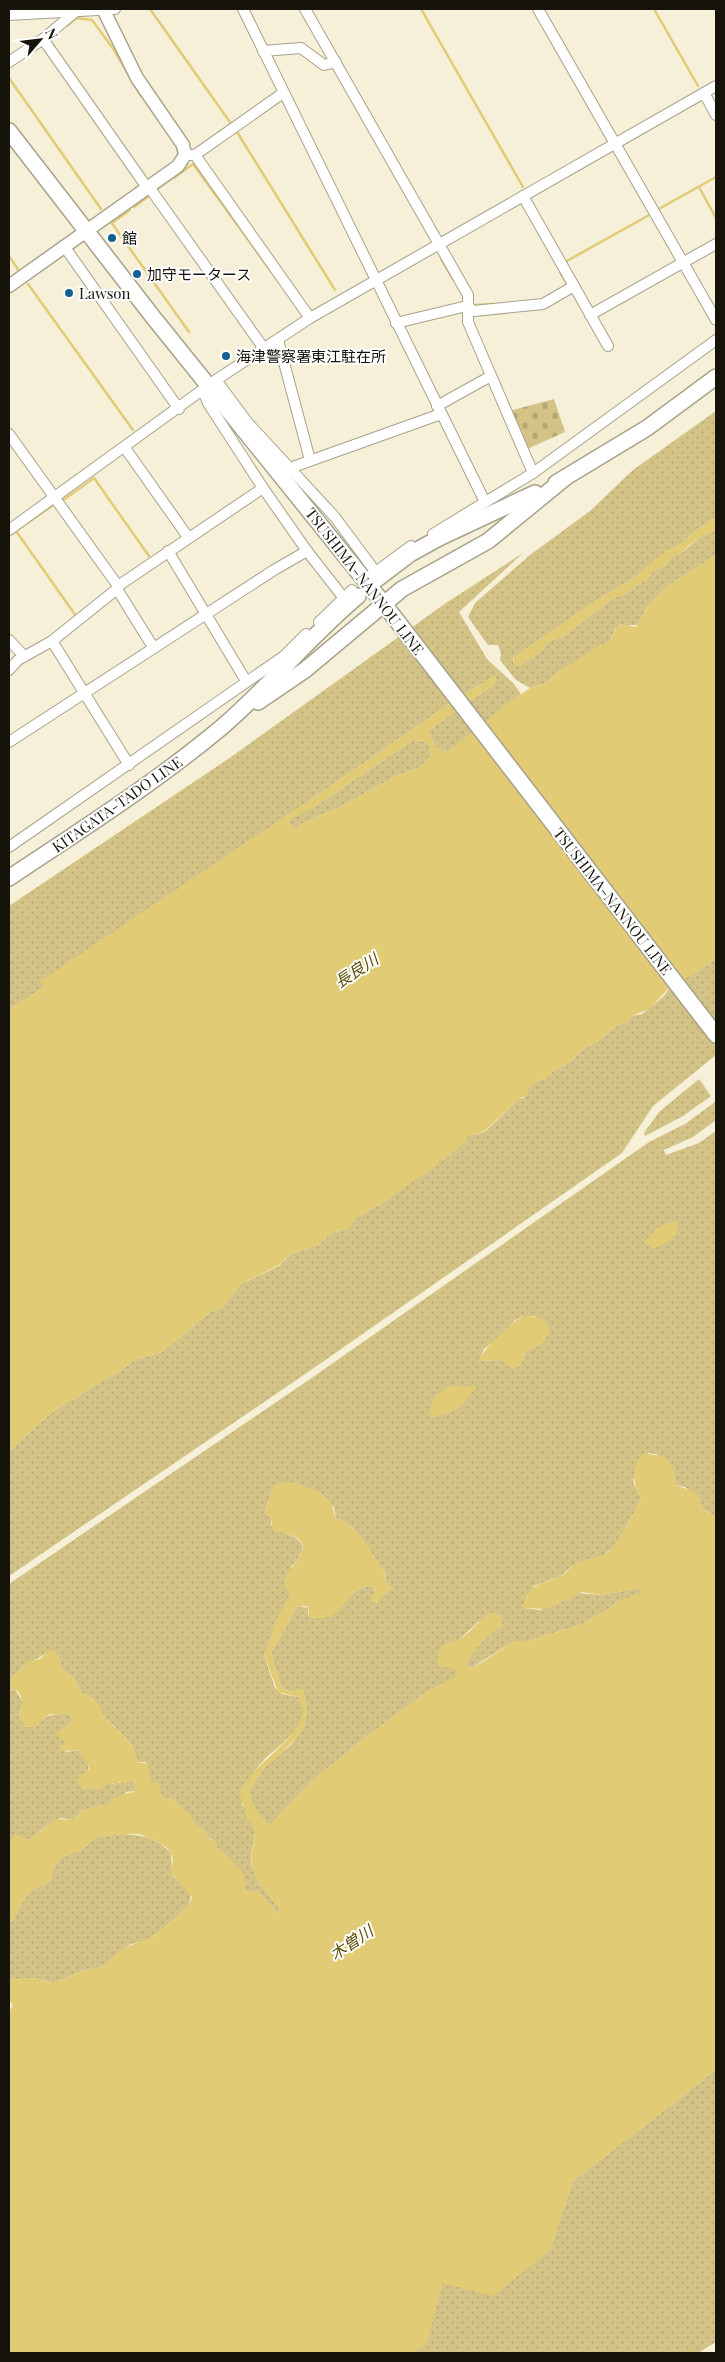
<svg xmlns="http://www.w3.org/2000/svg" width="725" height="2362" viewBox="0 0 725 2362" font-family="'Playfair Display','Noto Sans JP',serif">
<style>
.grass{fill:url(#grass-dots);fill-rule:evenodd}
.cemetery{fill:url(#cemetery-stones)}
.water{fill:#e2cb75;fill-rule:evenodd}
.lines{fill:none;stroke-linecap:round;stroke-linejoin:round}
.stream{stroke:#e2cb75;stroke-width:2.5}
.minor-casing{stroke:#a8a28c;stroke-width:12}
.tertiary-casing{stroke:#a8a28c;stroke-width:15}
.primary-casing{stroke:#a8a28c;stroke-width:18}
.minor{stroke:#fff;stroke-width:10}
.tertiary{stroke:#fff;stroke-width:12}
.primary{stroke:#fff;stroke-width:15}
.poi-dot{fill:#145f92;stroke:#fff;stroke-width:2}
.labels{text-anchor:middle;dominant-baseline:central;stroke-width:4;stroke-linejoin:round;paint-order:stroke}
.poi-label{font-size:15px;fill:#15130a;stroke:#fff;text-anchor:start}
.street-label{font-size:15px;fill:#15130a;stroke:#fff}
.water-label{font-size:16px;font-style:italic;fill:#5d4d07;stroke:#fff}
</style>
<defs>
<pattern id="grass-dots" width="8" height="8" patternUnits="userSpaceOnUse" patternTransform="scale(1.25)"><rect width="8" height="8" fill="#d3c387"/><path d="M2 2h.1M6 6h.1" fill="none" stroke="#b4a773" stroke-width="1.8" stroke-linecap="round"/></pattern>
<pattern id="cemetery-stones" width="16" height="16" patternUnits="userSpaceOnUse" patternTransform="scale(1.25)"><rect width="16" height="16" fill="#d3c387"/><path d="M2 7V4a2 2 0 0 1 4 0v3zM10 15v-3a2 2 0 0 1 4 0v3z" fill="#b4a773"/></pattern>
</defs>
<rect width="100%" height="100%" fill="#f6f0d8"/>
<g class="grass">
<polygon points="716,411 716,517 692,533 681,544 665,552 637,576 589,605 513,658 513,662 519,666 540,652 549,641 563,637 613,598 623,595 647,579 652,572 665,566 672,557 683,552 701,536 716,530 716,555 668,586 647,607 638,625 621,625 615,629 610,641 559,671 546,683 530,688 516,680 500,660 501,654 498,645 488,645 468,617 475,603 530,555 590,511 633,470"/>
<path d="M523,553L459,612L487,659L514,684L521,694L448,752C436,752 433,741 428,732L429,730L493,685L496,678L493,677L458,698L325,790L41,981L44,987L9,1010V906L231,757L446,603Z"/>
<polygon points="413,740 427,742 432,754 420,767 398,775 342,806 303,823 298,828 293,828 288,822 293,816 314,807"/>
<path d="M716,959V1055L653,1106L622,1153L311,1370L9,1576V1451L51,1413L70,1400L75,1399L90,1388L120,1371L134,1360L162,1352L210,1312L222,1307L241,1284L279,1266L291,1254L317,1245L334,1232L348,1229L358,1216L381,1204L452,1153L469,1135C473,1134 478,1134 482,1133C486,1132 514,1104 517,1099L524,1098L529,1086L539,1080L546,1079L553,1071L570,1062L582,1050L599,1040L616,1026L627,1022L632,1016L642,1014L664,996L671,986Z"/>
<polygon points="699,1079 711,1096 683,1116 645,1136 644,1133 659,1112"/>
<path d="M715,1102L716,1120L693,1137L664,1150L666,1155L699,1143L716,1131V1517L702,1508L699,1498L685,1487L675,1485L674,1472L656,1454L648,1453L636,1470L633,1482L641,1497L638,1506L615,1546L603,1555L571,1567L561,1576L534,1586L526,1597L523,1608L540,1610L570,1598L577,1593L601,1595L640,1588L642,1592L639,1595L617,1602L609,1609L580,1625L527,1641H514L471,1668L466,1665C471,1651 489,1633 502,1626V1617L478,1622L459,1640L453,1668L457,1669V1676L425,1693L353,1747L312,1781L272,1823H266C259,1816 249,1801 250,1790L264,1768L292,1744L304,1727L307,1708L303,1690L291,1692L281,1687L271,1653L295,1610L300,1606L308,1608V1617C315,1618 323,1619 329,1616C345,1609 354,1581 374,1587L376,1603L383,1595L393,1588L386,1583L385,1569L381,1568C369,1549 358,1526 336,1518L334,1507L320,1493L270,1496L265,1512L271,1519V1525C292,1540 318,1537 291,1567V1593L274,1626L271,1640L264,1655L275,1688L282,1694L298,1697C317,1722 277,1746 264,1760C255,1769 248,1780 241,1791L242,1805L247,1809V1818C263,1831 247,1850 252,1867C256,1882 271,1898 281,1910L277,1913L261,1894L257,1891L249,1892L245,1889L243,1874L223,1852L217,1848L214,1841L207,1836L202,1828L196,1826L190,1815L177,1805L175,1799L163,1798L150,1781L146,1762H138L132,1746L126,1738L105,1717L94,1700L82,1693L73,1678L61,1668L58,1656L47,1653L24,1666L9,1682V1584L313,1377L649,1142L685,1124ZM523,1316H536L543,1343L524,1353L523,1360L513,1368L501,1360L479,1361L484,1349L501,1336L515,1320ZM447,1387H471L473,1391C462,1397 461,1411 446,1411Z"/>
<path d="M15,1689L23,1702L19,1716L27,1727L37,1725C47,1714 56,1713 70,1714L72,1719L70,1724L57,1733L60,1738L67,1740L65,1752L79,1750L89,1764L84,1789L91,1787L99,1789L110,1782L113,1784L130,1780L136,1785L135,1791L127,1792L103,1807L98,1806L82,1811L73,1820L60,1818L45,1827L30,1840L16,1836L9,1844V1691Z"/>
<path d="M121,1834C142,1835 156,1837 171,1853L172,1875L191,1894L189,1905L176,1918L149,1940L131,1944L124,1948L105,1966L82,1971L54,1983L35,1978L9,1980V1923C20,1914 18,1906 26,1896C31,1890 43,1886 50,1881L55,1865L62,1857L81,1850L95,1838Z"/>
<polygon points="716,2070 716,2342 698,2353 413,2353 427,2342 442,2283 550,2250 573,2181"/>
</g>
<polygon class="cemetery" points="554,399 565,432 525,450 509,411"/>
<g class="water">
<path d="M716,517V530C702,535 690,543 681,554L672,557L665,566L652,572L647,579L622,596L613,598L563,637L549,641L540,652L519,666H515L513,658L589,605L637,576L665,551L681,544L692,533Z"/>
<path d="M716,555V959L709,965L704,966L698,972L671,986L649,1009L632,1016L627,1022L616,1026L599,1040L582,1050L570,1062L553,1071L546,1079L539,1080L529,1086L527,1096L517,1099C516,1102 489,1128 484,1131C481,1134 474,1133 469,1135L465,1142L437,1165L381,1204L358,1216L348,1229L334,1232L317,1245L291,1254L279,1265L241,1284L222,1307L210,1312L162,1352L134,1360L120,1371L90,1388L75,1399L70,1400L51,1413L9,1451V1010L44,987L40,981L325,790L458,698L493,677L496,678L493,685L429,730L428,732C433,741 436,752 448,752L508,703L530,688L546,683L559,671L602,644L610,641L616,628L625,624L635,627L638,625L647,607L668,586ZM413,740L427,742L432,754L420,767L398,775L342,806L303,823L298,828L290,825L289,820L314,807Z"/>
<polygon points="674,1221 678,1224 678,1232 667,1243 653,1249 644,1243 657,1228"/>
<path d="M523,1316C537,1316 544,1316 550,1331L543,1343L524,1353L521,1366L513,1368L501,1360L479,1361C481,1351 513,1321 523,1316Z"/>
<path d="M475,1386L476,1388C470,1394 462,1407 456,1410C450,1413 443,1414 437,1417H432C427,1405 435,1393 447,1388C455,1384 466,1388 475,1386Z"/>
<path d="M644,1453L665,1457L673,1467L675,1485L695,1492L699,1498L702,1508L716,1517V2070L573,2181L550,2250L493,2296L442,2283L427,2343L413,2353H9V2011L13,2006L9,1999V1980L35,1978L54,1983L82,1971L105,1966L123,1948L153,1937L176,1918L189,1905L192,1897L171,1873L173,1859L171,1853L166,1847L154,1840L139,1834H121L95,1838L81,1850L62,1857L55,1865L50,1881C43,1886 31,1890 26,1896C18,1906 20,1914 9,1923V1842L16,1835L30,1840L55,1819L73,1820L82,1811L98,1806L103,1807C110,1800 123,1793 134,1792L136,1786L130,1780L124,1784L120,1781L115,1785L110,1782L101,1789L82,1788L79,1784L78,1777L89,1769V1765L79,1750L63,1751L58,1747L67,1742L57,1736V1733L70,1724L72,1719L70,1714H50L34,1727L24,1726L19,1716C23,1706 25,1697 15,1689L9,1691V1682L28,1662L40,1659L48,1651L54,1650L58,1656L61,1668L73,1678L82,1693L98,1703L105,1717L126,1738L132,1746L138,1762L148,1764L150,1781L160,1784V1792L163,1798L175,1799L177,1805L190,1814L196,1826L202,1828L207,1836L216,1843L217,1848L223,1851L244,1874L245,1889L249,1892L257,1891L261,1894L277,1913L280,1910C271,1898 255,1881 252,1866C249,1854 256,1843 254,1831C253,1823 248,1820 245,1814L247,1809C212,1779 327,1735 298,1697L278,1692L264,1655L271,1640L274,1626L280,1613L291,1593L285,1586C281,1568 321,1548 293,1536C287,1533 279,1532 273,1531L271,1519L265,1512C269,1504 269,1489 278,1484C289,1477 321,1491 329,1500C334,1506 333,1512 336,1518C357,1526 370,1548 381,1568L385,1569L386,1583L393,1588L374,1604L370,1600L375,1592L374,1587C353,1581 346,1610 329,1617C323,1619 314,1618 308,1617L309,1609L306,1606H300L295,1610L271,1653L281,1687L291,1692L298,1689L303,1690L307,1708L304,1727L296,1739L286,1748L281,1755L264,1768L250,1790C249,1799 260,1817 266,1823H272L312,1781L353,1747L425,1693L456,1676V1669L438,1666C437,1659 437,1652 442,1647C447,1641 454,1643 460,1639C473,1631 479,1618 494,1612L502,1617V1626C489,1633 471,1652 466,1665L470,1668L479,1664L514,1641H527L580,1625L609,1609L617,1602L642,1592L640,1588L601,1595L582,1592L547,1609L523,1608C527,1582 543,1585 561,1576C567,1573 570,1567 576,1564C586,1558 598,1558 608,1552C616,1546 638,1508 641,1497C632,1482 631,1467 644,1453Z"/>
</g>
<g class="lines">
<g class="stream">
<polyline points="150,9 232,125"/>
<polyline points="421,9 523,187"/>
<polyline points="654,9 698,86"/>
<polyline points="68,25 76,18 92,20 114,50 141,96"/>
<polyline points="9,78 101,209"/>
<polyline points="711,96 716,105"/>
<polyline points="235,133 237,132 335,290"/>
<polyline points="174,178 193,164 278,281"/>
<polyline points="699,187 716,218"/>
<polyline points="156,190 171,179"/>
<polyline points="134,207 149,196"/>
<polyline points="657,210 716,177"/>
<polyline points="111,222 189,332"/>
<polyline points="112,223 130,210"/>
<polyline points="9,256 19,271"/>
<polyline points="441,259 453,279"/>
<polyline points="564,260 565,262 651,214"/>
<polyline points="560,272 567,284 565,286"/>
<polyline points="28,284 133,430"/>
<polyline points="475,305 493,304"/>
<polyline points="62,501 94,478 149,556"/>
<polyline points="16,531 76,616"/>
<polyline points="9,536 53,505"/>
</g>
<defs>
<g id="minor">
<polyline points="243,9 485,502"/>
<polyline points="305,9 468,295 468,322 533,473"/>
<polyline points="538,9 716,320"/>
<polyline points="75,12 43,39 148,189"/>
<polyline points="9,15 115,9"/>
<polyline points="263,51 301,48 324,65 336,62"/>
<polyline points="9,62 43,39"/>
<polyline points="704,93 716,115"/>
<polyline points="189,155 195,155 283,93"/>
<polyline points="195,155 310,318"/>
<polyline points="149,187 265,350"/>
<polyline points="523,196 608,346"/>
<polyline points="64,246 179,409"/>
<polyline points="590,315 716,244"/>
<polyline points="396,323 467,306 474,311 543,304 574,286"/>
<polyline points="278,340 310,460"/>
<polyline points="216,380 248,423 334,516 375,571"/>
<polyline points="203,391 208,403 263,488 307,551 343,597"/>
<polyline points="437,406 491,376"/>
<polyline points="9,434 118,586 117,589 153,647"/>
<polyline points="125,448 188,537"/>
<polyline points="290,468 441,414"/>
<polyline points="9,530 216,380 310,318 716,86"/>
<polyline points="433,534 533,473 716,340"/>
<polyline points="168,551 246,681"/>
<polyline points="366,579 411,546"/>
<polyline points="118,586 263,488"/>
<polyline points="319,622 352,590"/>
<polyline points="9,640 24,656"/>
<polyline points="52,641 129,765"/>
<polyline points="9,670 18,660 52,641 117,589"/>
<polyline points="9,742 274,570 307,551"/>
<polyline points="9,847 284,656 306,634"/>
</g>
<polyline id="tertiary" points="9,286 178,166 185,155 183,145 137,78 103,9"/>
<g id="primary">
<polyline points="9,131 153,317 384,604 716,1035"/>
<polyline points="556,483 647,428 716,377"/>
<polyline points="377,579 410,554 439,538 535,493"/>
<polyline points="258,702 305,670 402,589 488,541 565,478"/>
<path d="M9,878C81,830 155,783 222,727C270,686 310,636 358,596"/>
</g>
</defs>
<use href="#minor" class="minor-casing"/>
<use href="#tertiary" class="tertiary-casing"/>
<use href="#primary" class="primary-casing"/>
<use href="#minor" class="minor"/>
<use href="#tertiary" class="tertiary"/>
<use href="#primary" class="primary"/>
</g>
<g class="poi-dot">
<circle cx="112" cy="238" r="5"/>
<circle cx="137" cy="274" r="5"/>
<circle cx="69" cy="293" r="5"/>
<circle cx="226" cy="356" r="5"/>
</g>
<g class="labels">
<g class="poi-label">
<text x="122" y="238">館</text>
<text x="147" y="274">加守モータース</text>
<text x="79" y="293">Lawson</text>
<text x="236" y="356">海津警察署東江駐在所</text>
</g>
<g class="street-label">
<text transform="translate(365 581) rotate(52)">TSUSHIMA-NANNOU LINE</text>
<text transform="translate(117 804) rotate(-35)">KITAGATA-TADO LINE</text>
<text transform="translate(613 901) rotate(52)">TSUSHIMA-NANNOU LINE</text>
</g>
<g class="water-label">
<text transform="translate(356 970) rotate(-33)">長良川</text>
<text transform="translate(351 1942) rotate(-34)">木曽川</text>
</g>
</g>
<rect width="725" height="2362" fill="none" stroke="#15130a" stroke-width="20"/>
<g transform="translate(40 40) rotate(62)" stroke="#ffffff" stroke-width="4" paint-order="stroke">
<path d="M0-4L9 19L0 12L-9 19Z" fill="#15130a"/>
<text y="-8" font-size="14" font-weight="bold" text-anchor="middle" fill="#15130a">N</text>
</g>
</svg>
